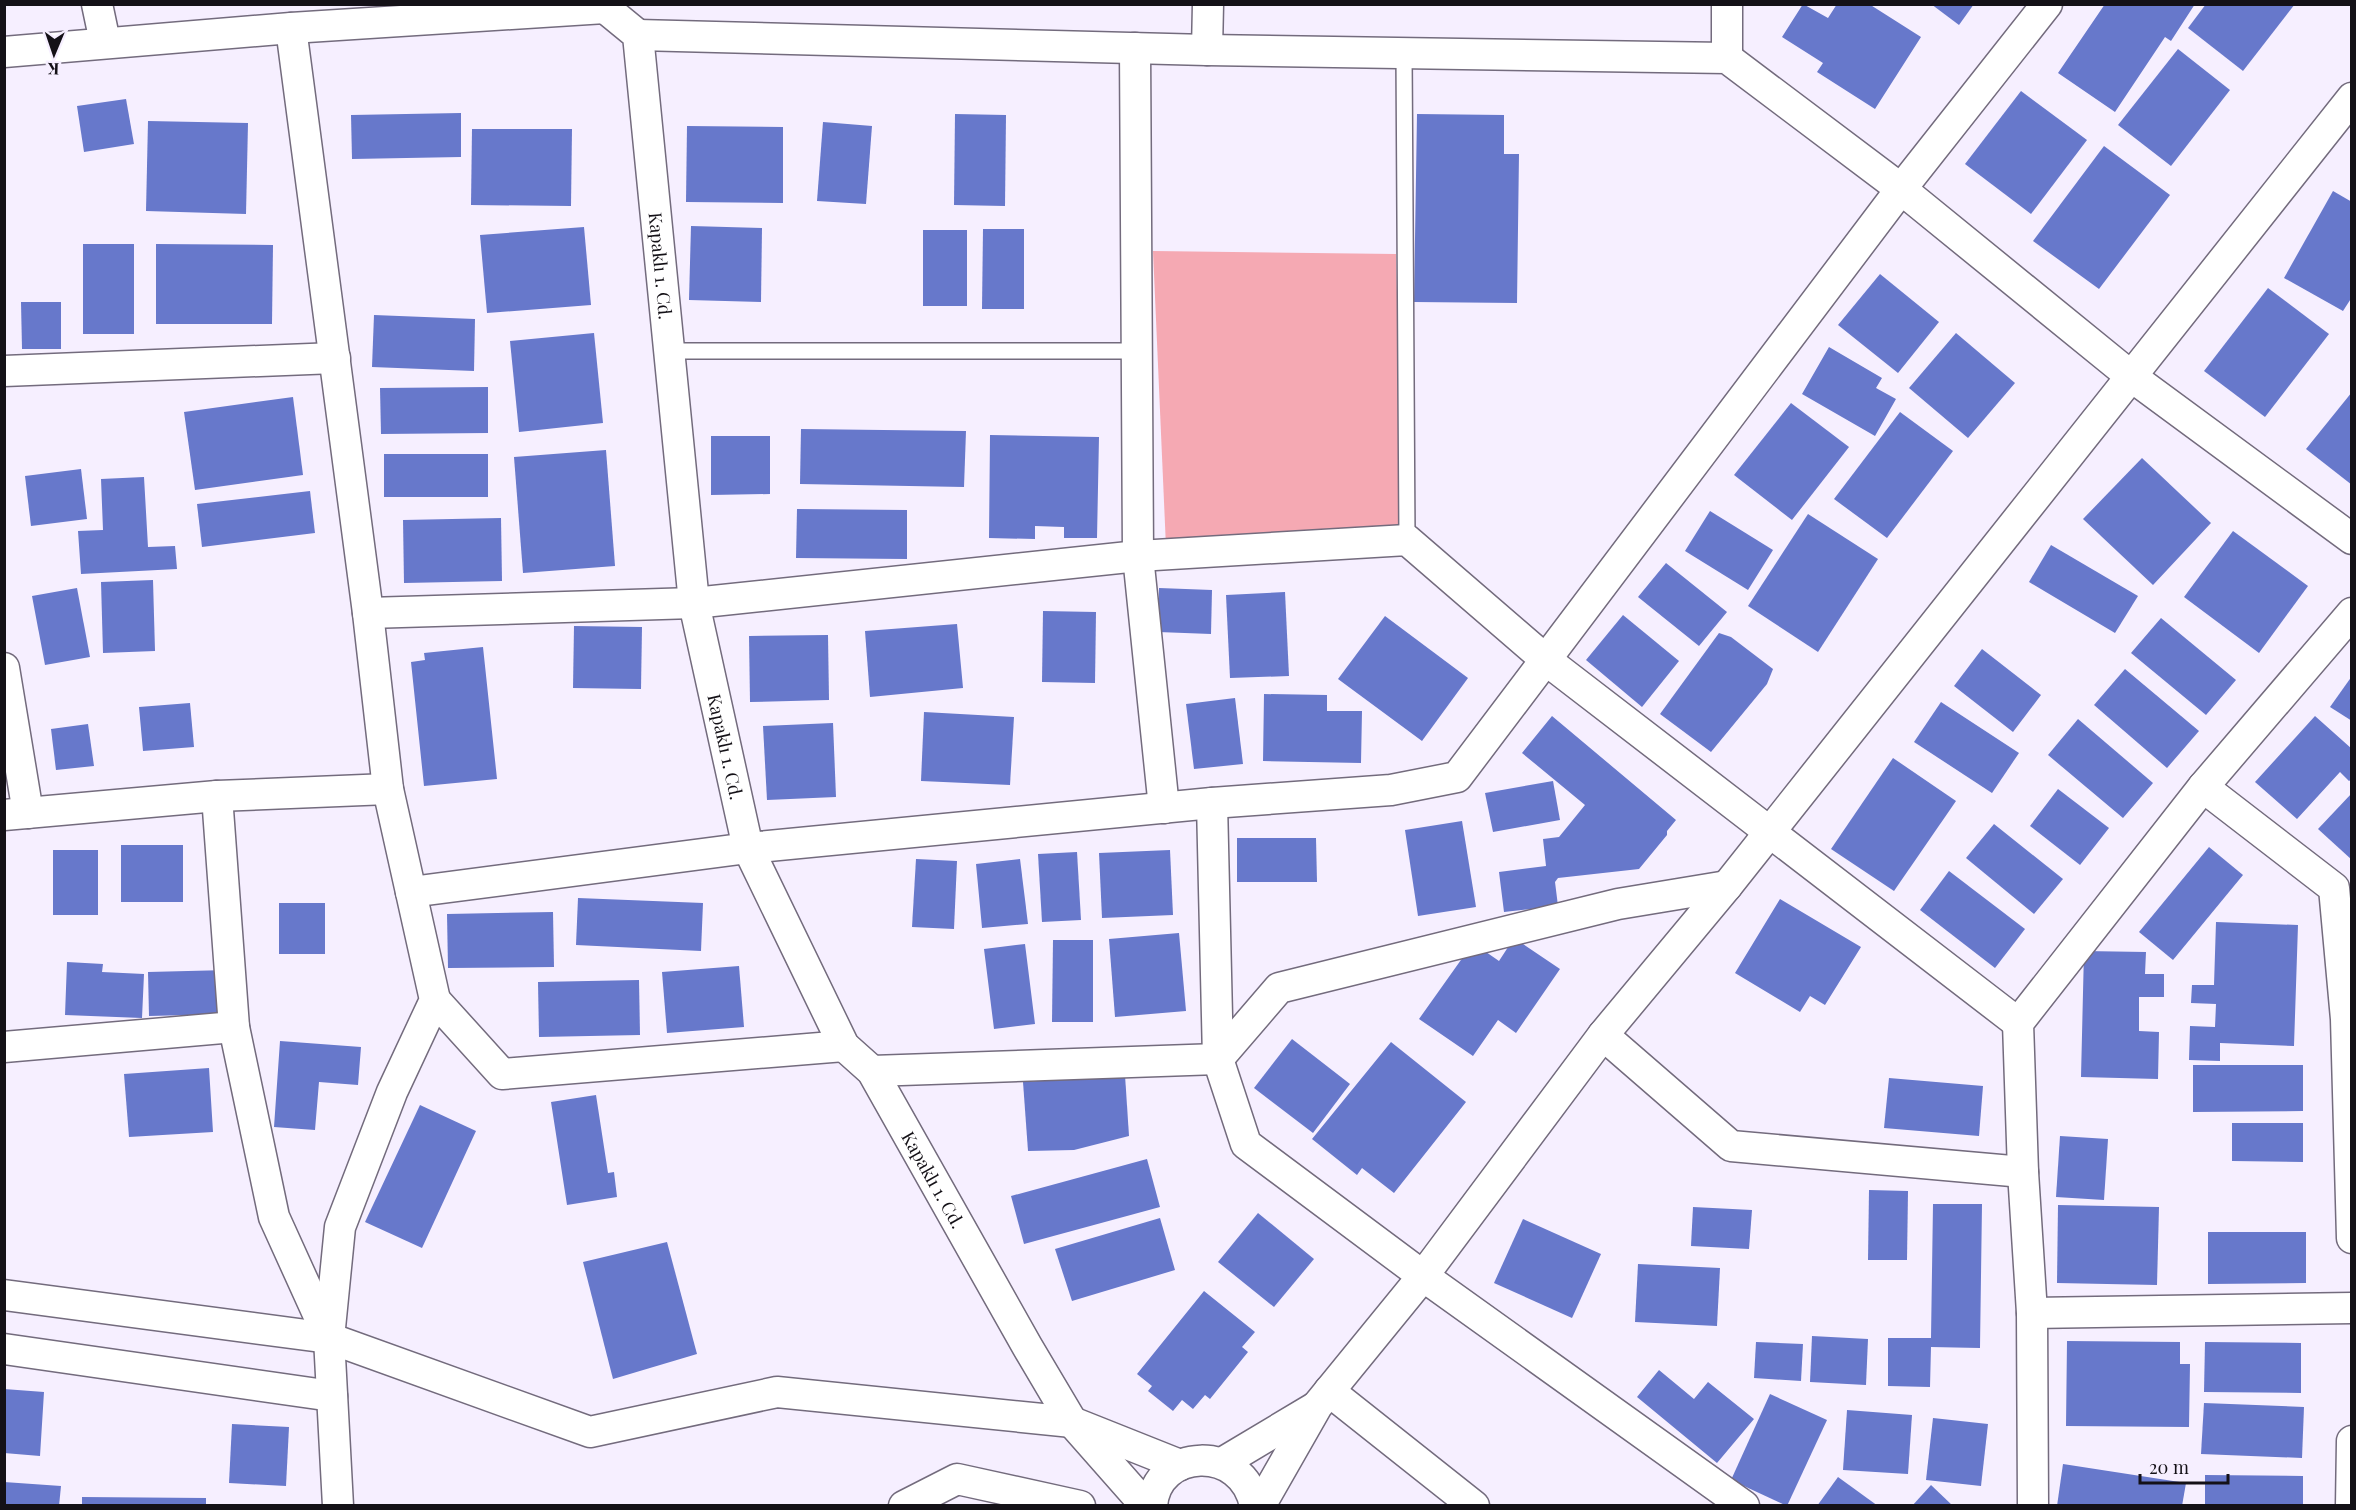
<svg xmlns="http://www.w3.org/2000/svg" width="2356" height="1510" viewBox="0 0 2356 1510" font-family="'Playfair Display',serif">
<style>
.green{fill:#f5a9b3}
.building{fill:#6778cb}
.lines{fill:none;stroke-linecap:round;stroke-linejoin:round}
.lane-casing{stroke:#736b7d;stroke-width:18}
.street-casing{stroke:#736b7d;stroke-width:33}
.lane{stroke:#fff;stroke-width:15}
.street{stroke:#fff;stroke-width:30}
.labels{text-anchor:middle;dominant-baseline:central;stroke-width:6;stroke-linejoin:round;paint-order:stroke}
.street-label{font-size:18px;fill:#141117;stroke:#f6efff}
</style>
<rect width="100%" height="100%" fill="#f6efff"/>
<polygon class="green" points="1153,251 1396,254 1403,525 1166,547"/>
<g class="building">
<polygon points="1803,4 1828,18 1837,4 1869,4 1921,37 1875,109 1817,72 1823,63 1782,37"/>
<polygon points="1931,4 1974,4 1959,25"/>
<polygon points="2105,4 2195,4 2171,41 2165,37 2115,112 2058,73"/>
<polygon points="2206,4 2295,4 2243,71 2188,28"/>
<polygon points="2178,49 2230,90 2171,166 2118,125"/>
<polygon points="2021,91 2087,140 2031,214 1965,164"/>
<polygon points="126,99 134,144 84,152 77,106"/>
<polygon points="461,113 461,157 352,159 351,115"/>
<polygon points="955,114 1006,115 1005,206 954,205"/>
<polygon points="1417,114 1504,115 1504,154 1519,154 1517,303 1414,302"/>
<polygon points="148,121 248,123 246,214 146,211"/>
<polygon points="823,122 872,126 866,204 817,201"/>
<polygon points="687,126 783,127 783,203 686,202"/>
<polygon points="472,129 572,129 571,206 471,205"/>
<polygon points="2104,146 2170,195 2099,289 2033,241"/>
<polygon points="2333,191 2352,202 2352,297 2343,311 2284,278"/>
<polygon points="691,226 762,228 761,302 689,300"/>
<polygon points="584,227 591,305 487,313 480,235"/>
<polygon points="983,229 1024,229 1024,309 982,309"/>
<rect x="923" y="230" width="44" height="76"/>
<rect x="83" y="244" width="51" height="90"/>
<polygon points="156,244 273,245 272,324 156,324"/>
<polygon points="1880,274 1939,322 1898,373 1838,325"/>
<polygon points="2268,288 2329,334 2265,417 2204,371"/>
<polygon points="21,302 61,302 61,349 22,349"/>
<polygon points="374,315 475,319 474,371 372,367"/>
<polygon points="594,333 603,423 519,432 510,341"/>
<polygon points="1956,333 2015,383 1968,438 1909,388"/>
<polygon points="1829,347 1882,378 1876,388 1896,399 1875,436 1802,394"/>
<polygon points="488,387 488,433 381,434 380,388"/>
<polygon points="2352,392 2352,485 2306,449"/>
<polygon points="293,397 303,475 195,490 184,412"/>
<polygon points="1791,403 1849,447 1792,520 1734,475"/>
<polygon points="1900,412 1953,451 1887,538 1834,499"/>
<polygon points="801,429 966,431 964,487 800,484"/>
<polygon points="990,435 1099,437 1097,538 1064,538 1064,527 1035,526 1035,539 989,538"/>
<polygon points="711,436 770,436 770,494 711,495"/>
<polygon points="606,450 615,566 523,573 514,457"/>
<rect x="384" y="454" width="104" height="43"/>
<polygon points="2142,458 2211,523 2153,585 2083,519"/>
<polygon points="81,469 87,519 31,526 25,476"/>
<polygon points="144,477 148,547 175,546 177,569 81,574 78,531 103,530 101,479"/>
<polygon points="310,491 315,533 202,547 197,504"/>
<polygon points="797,509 907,510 907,559 796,558"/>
<polygon points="1710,511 1773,550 1748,590 1685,551"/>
<polygon points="1808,514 1878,559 1818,652 1748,606"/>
<polygon points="501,518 502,581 404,583 403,520"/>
<polygon points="2233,531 2308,586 2259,653 2184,597"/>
<polygon points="2051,545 2138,596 2115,633 2029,582"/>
<polygon points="1666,563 1727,612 1699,646 1638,597"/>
<polygon points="153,580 155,651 103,653 101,582"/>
<polygon points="77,588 90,657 45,665 32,596"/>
<polygon points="1159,588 1212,590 1211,634 1158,632"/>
<polygon points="1285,592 1289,676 1230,678 1226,595"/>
<polygon points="1043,611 1096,612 1095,683 1042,682"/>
<polygon points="1623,615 1679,661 1642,707 1586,660"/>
<polygon points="1385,616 1468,678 1422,741 1338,679"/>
<polygon points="2161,618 2236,680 2206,715 2131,653"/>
<polygon points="957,624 963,688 870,697 865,631"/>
<polygon points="574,626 642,627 641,689 573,688"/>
<polygon points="1719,633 1731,637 1773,669 1767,684 1711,752 1660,714"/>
<polygon points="828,635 829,700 750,702 749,636"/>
<polygon points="483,647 497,779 424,786 411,662 425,660 424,653"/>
<polygon points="1982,649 2041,695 2013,732 1954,686"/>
<polygon points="2125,669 2199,731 2167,768 2094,705"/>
<polygon points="2352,676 2352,721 2330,707"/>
<polygon points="1264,694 1327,695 1327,711 1362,711 1361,763 1263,761"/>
<polygon points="1235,698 1243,764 1194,769 1186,704"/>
<polygon points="1941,702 2019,753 1992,793 1914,742"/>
<polygon points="190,703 194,747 143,751 139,707"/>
<polygon points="924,712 1014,717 1010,785 921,781"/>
<polygon points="1552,716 1676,820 1667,831 1667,835 1639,869 1558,878 1555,882 1558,906 1504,912 1499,872 1546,866 1543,839 1559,837 1585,805 1522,753"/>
<polygon points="2315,716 2352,749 2352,779 2349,781 2340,772 2297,819 2255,782"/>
<polygon points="2078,719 2153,783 2123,818 2048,755"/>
<polygon points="833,723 836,797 767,800 763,726"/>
<polygon points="88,724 94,766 56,770 51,729"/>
<polygon points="1893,758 1956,801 1894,891 1831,849"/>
<polygon points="1553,781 1560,820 1493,832 1485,793"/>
<polygon points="2058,789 2109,828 2080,865 2030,826"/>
<polygon points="2352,793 2352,860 2318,829"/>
<polygon points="1462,821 1476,907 1418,916 1405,830"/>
<polygon points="1994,824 2063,879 2034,914 1966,858"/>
<polygon points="1237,838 1316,838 1317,882 1237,882"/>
<rect x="121" y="845" width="62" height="57"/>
<polygon points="2209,847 2243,875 2173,960 2139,932"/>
<rect x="53" y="850" width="45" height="65"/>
<polygon points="1170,850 1173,915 1102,918 1099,853"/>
<polygon points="1077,852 1081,920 1042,922 1038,854"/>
<polygon points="916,859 957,861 954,929 912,927"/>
<polygon points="1020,859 1028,924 982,928 976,864"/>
<polygon points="1949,871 2025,929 1995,968 1920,910"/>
<polygon points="578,898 703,903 701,951 576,945"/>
<polygon points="1780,899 1861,947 1825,1005 1810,996 1800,1012 1735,973"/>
<rect x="279" y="903" width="46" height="51"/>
<polygon points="553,912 554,967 448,968 447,914"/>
<polygon points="2216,922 2298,925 2294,1046 2220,1043 2220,1061 2189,1060 2190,1026 2215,1027 2216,1004 2191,1003 2192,985 2214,985"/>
<polygon points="1179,933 1186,1011 1115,1017 1109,939"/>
<polygon points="1514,938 1560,969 1516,1033 1498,1020 1473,1056 1419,1019 1473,943 1499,961"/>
<polygon points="1053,940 1093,940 1093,1022 1052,1022"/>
<polygon points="1025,944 1035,1024 994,1029 984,949"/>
<polygon points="2084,951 2146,952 2145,974 2164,974 2164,997 2139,997 2139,1031 2159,1032 2158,1079 2081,1077"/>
<polygon points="67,962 103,964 102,972 144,974 142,1018 65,1015"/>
<polygon points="739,966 744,1027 667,1033 662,972"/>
<polygon points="228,970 229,1014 149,1016 148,972"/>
<polygon points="639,980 640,1035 539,1037 538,982"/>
<polygon points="1292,1039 1350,1084 1313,1133 1254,1088"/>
<polygon points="280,1041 361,1047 358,1085 319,1082 315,1130 274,1127"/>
<polygon points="1391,1042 1466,1102 1394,1193 1362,1168 1357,1175 1312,1139"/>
<polygon points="2193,1065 2303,1065 2303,1111 2193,1112"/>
<polygon points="209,1068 213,1132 129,1137 124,1074"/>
<polygon points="1125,1075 1129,1136 1074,1150 1028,1151 1023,1082"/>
<polygon points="1889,1078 1983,1086 1979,1136 1884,1128"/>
<polygon points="596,1095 608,1173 614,1172 617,1197 567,1205 551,1102"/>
<polygon points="420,1105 476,1131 422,1248 365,1222"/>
<polygon points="2232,1123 2303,1123 2303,1162 2232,1161"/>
<polygon points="2060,1136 2108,1139 2104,1200 2056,1197"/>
<polygon points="1147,1159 1160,1207 1024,1244 1011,1196"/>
<polygon points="1869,1190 1908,1191 1907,1260 1868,1260"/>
<polygon points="1933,1204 1982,1204 1980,1348 1931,1347 1930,1387 1888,1386 1888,1338 1931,1338"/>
<polygon points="2058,1205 2159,1207 2157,1285 2057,1283"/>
<polygon points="1693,1207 1752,1210 1749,1249 1691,1246"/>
<polygon points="1258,1213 1314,1259 1274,1307 1218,1262"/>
<polygon points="1160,1218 1175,1270 1072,1301 1055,1249"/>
<polygon points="1523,1219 1601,1254 1572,1318 1494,1283"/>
<polygon points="2208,1232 2306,1232 2306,1283 2208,1284"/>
<polygon points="667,1242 697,1354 613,1379 583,1262"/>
<polygon points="1638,1264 1720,1268 1717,1326 1635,1322"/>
<polygon points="1204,1291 1255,1332 1242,1347 1248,1352 1210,1399 1205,1395 1193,1409 1182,1400 1173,1411 1148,1391 1152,1386 1137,1374"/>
<polygon points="1812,1336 1868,1339 1866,1385 1810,1382"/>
<polygon points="2067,1341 2180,1342 2180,1364 2190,1364 2189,1427 2066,1426"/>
<polygon points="1756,1342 1803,1344 1801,1381 1754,1378"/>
<polygon points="2205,1342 2301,1343 2301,1393 2204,1392"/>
<polygon points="1659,1370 1694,1399 1708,1382 1754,1419 1717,1463 1637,1397"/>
<polygon points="4,1389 44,1392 40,1456 4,1453"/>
<polygon points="1770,1394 1827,1420 1787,1506 1731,1480"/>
<polygon points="2204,1403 2304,1407 2302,1458 2201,1454"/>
<polygon points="1847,1410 1912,1415 1908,1474 1843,1470"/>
<polygon points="1933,1418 1988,1424 1981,1486 1926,1480"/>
<polygon points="232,1424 289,1427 286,1486 229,1483"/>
<polygon points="2063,1464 2186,1483 2182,1506 2057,1506"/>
<polygon points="2205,1475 2303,1476 2303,1506 2205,1506"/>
<polygon points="1838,1477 1878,1506 1817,1506"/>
<polygon points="4,1482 61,1486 59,1506 4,1506"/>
<polygon points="1931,1485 1953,1506 1912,1506"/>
<polygon points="82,1497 206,1498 206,1506 82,1506"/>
</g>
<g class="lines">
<defs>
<g id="lane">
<polyline points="1404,53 1407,540"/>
<polyline points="670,351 1137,351"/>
</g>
<g id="street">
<polyline points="97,4 105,42"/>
<path id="s1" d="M603,4L605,8L638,35L694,603L748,848L844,1046L872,1071L1027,1346L1072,1422L1146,1506"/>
<polyline points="1727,4 1727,58"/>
<polyline points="291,28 368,613 388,789 435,1000 392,1092 340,1227 329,1338 338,1506"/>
<polyline points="638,35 1207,50 1727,58 1901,189 2132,377 2352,539"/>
<polyline points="1135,48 1138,556 1164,808"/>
<polyline points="1207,50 1208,4"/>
<polyline points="4,52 291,28 605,8"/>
<polyline points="4,371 335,358"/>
<polyline points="368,613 694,603 1138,556 1407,540 1546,660 2018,1023"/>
<polyline points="4,668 28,813"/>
<polyline points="2203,787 2334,888 2346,1019 2352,1238"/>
<polyline points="217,796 234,1027 274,1217 328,1336"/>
<polyline points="1212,803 1218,1059 1246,1144 1423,1276 1744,1506"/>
<polyline points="4,815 217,796 388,789"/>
<polyline points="411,892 748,848 1212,803 1391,790 1457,777 1901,189 2047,4"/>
<polyline points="435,1000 502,1074 844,1046"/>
<polyline points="1603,1035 1731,1146 2023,1172"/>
<polyline points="4,1047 234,1027"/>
<polyline points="872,1071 1218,1059 1279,988 1618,904 1727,886"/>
<polyline points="4,1295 329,1338 590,1432 777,1392 1072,1422 1180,1465"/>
<polyline points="2032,1313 2352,1308"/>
<polyline points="4,1349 332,1396"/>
<polyline points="1329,1391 1474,1506"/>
<polyline points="1222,1463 1314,1408"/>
<polyline points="904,1506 957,1479 1080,1506"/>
<path d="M1152,1506C1156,1448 1243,1443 1255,1506"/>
<polyline points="1260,1506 1317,1406 1423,1276 1603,1035 1727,886 2352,98"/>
<polyline points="2033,1506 2032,1313 2023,1172 2018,1023 2203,787 2352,613"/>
<polyline points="2351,1506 2352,1441"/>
</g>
</defs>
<use href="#lane" class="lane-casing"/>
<use href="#street" class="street-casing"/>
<use href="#lane" class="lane"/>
<use href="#street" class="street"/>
</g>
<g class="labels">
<g class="street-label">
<text stroke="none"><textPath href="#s1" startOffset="279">Kapaklı 1. Cd.</textPath></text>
<text stroke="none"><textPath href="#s1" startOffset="765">Kapaklı 1. Cd.</textPath></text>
<text stroke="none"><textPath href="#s1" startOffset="1251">Kapaklı 1. Cd.</textPath></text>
</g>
</g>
<rect width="2356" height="1510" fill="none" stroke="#141117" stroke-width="12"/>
<g transform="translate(54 54) rotate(182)" stroke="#f6efff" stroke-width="4.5" paint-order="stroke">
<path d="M0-4.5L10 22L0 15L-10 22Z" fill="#141117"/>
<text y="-9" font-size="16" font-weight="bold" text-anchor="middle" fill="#141117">K</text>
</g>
<path d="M2140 1474v9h88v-9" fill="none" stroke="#141117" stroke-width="3"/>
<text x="2149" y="1474" font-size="18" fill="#141117" stroke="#f6efff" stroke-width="4.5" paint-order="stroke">20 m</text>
</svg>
